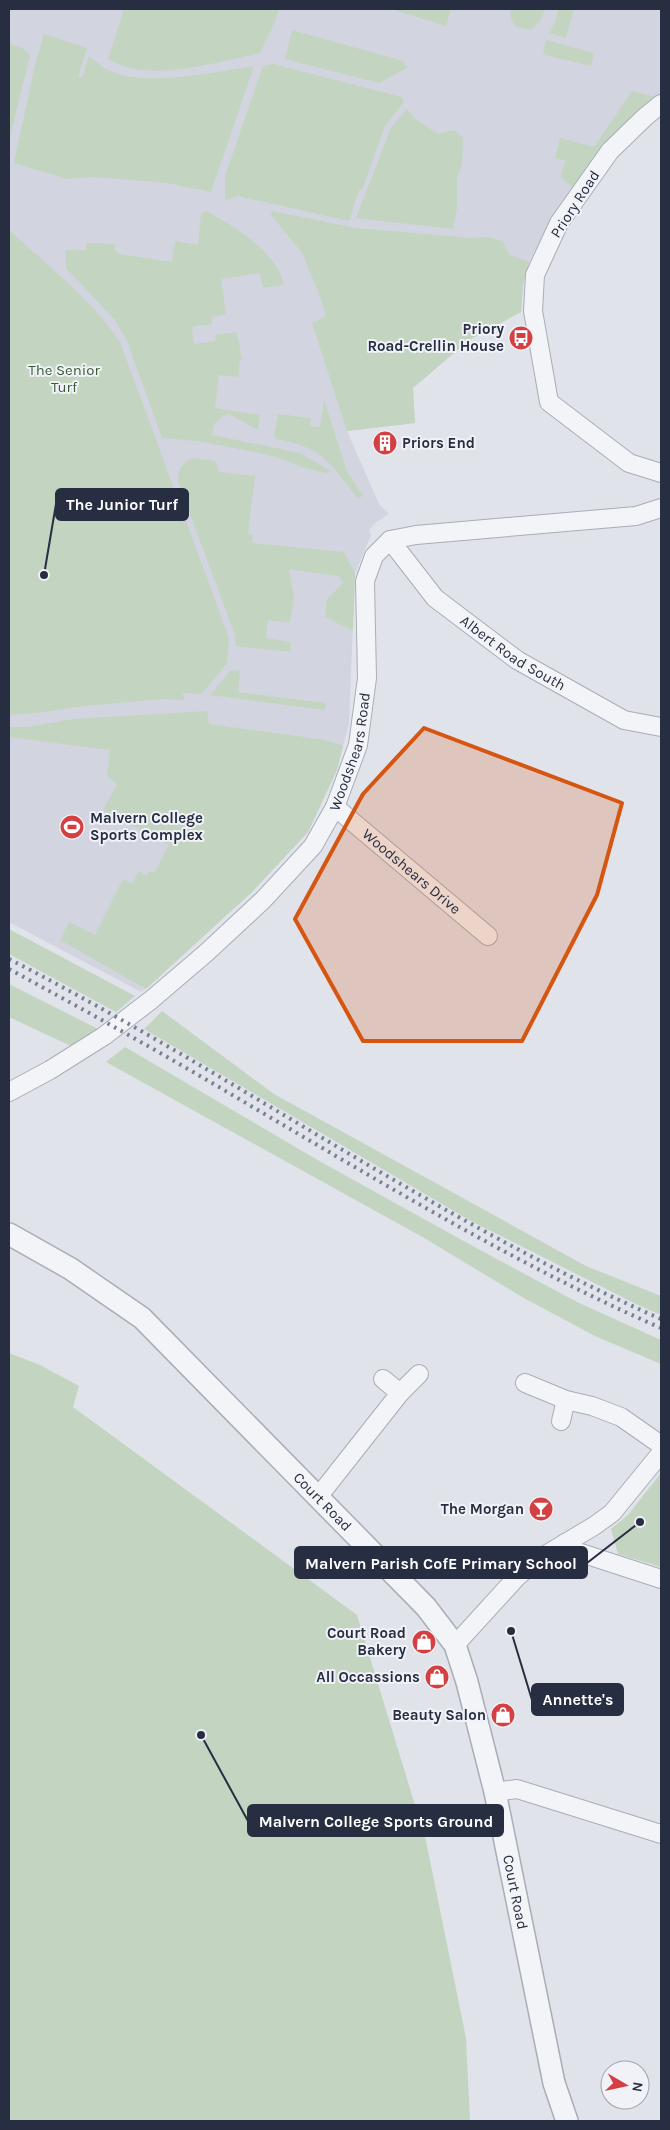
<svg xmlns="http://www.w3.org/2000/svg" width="670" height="2130" viewBox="0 0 670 2130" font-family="Karla,sans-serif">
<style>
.built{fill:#d2d5df}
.green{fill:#c3d4c1}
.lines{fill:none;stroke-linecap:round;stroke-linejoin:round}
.minor-casing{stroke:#a9adb8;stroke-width:20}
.tertiary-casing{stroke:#a9adb8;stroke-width:24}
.minor{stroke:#f3f4f8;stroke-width:18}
.tertiary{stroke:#f3f4f8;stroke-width:21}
.rail{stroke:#798094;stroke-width:4;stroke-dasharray:2.5 5;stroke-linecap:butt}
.marked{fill:#d55511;fill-opacity:0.2;stroke:#d55511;stroke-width:4;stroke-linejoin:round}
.labels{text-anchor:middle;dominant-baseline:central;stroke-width:4;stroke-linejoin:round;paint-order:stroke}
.street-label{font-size:15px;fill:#282e42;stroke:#f0f2f7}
.poi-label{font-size:15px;font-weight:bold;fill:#282e42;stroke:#f0f2f7;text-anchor:end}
.park-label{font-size:15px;fill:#375e35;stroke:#f0f2f7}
.leader{fill:none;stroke:#282e42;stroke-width:2}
.callout-dot{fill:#282e42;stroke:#f0f2f7;stroke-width:2}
.callout{fill:#282e42;stroke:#282e42;stroke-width:2}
.callout-label{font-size:16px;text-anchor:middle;font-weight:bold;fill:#fff}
</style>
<rect width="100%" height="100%" fill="#e0e3ea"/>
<polygon class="built" points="9,9 661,9 661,97 596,156 557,209 529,262 523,285 521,312 469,340 413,388 415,423 347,431 379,504 389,514 375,523 369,530 371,535 355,574 349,723 337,770 308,832 252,892 141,992 9,922"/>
<g class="green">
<path d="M124,9H279L274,24L260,53C223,61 166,77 130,68C122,66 115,62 108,59Z"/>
<polygon points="391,9 451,9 446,26"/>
<polygon points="510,9 545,9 541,20 531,30 516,27 511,19"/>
<polygon points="558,9 574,9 566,38 549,33 556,20"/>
<polygon points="292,30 403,61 407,68 379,83 285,59"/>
<path d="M44,34L87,48L78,77L82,78L89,56C94,60 99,64 104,68C140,89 214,72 254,66L211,192L167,183L94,177L67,179L14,163L35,65Z"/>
<polygon points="546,40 594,53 591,66 545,55 543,51"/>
<polygon points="9,44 23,48 30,56 9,141"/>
<polygon points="273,64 402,97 404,102 385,126 362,190 359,190 349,221 237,196 225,201 225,176 263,66"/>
<polygon points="632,91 659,98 596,156 573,188 560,176 566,161 555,158 560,138 594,147"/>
<polygon points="407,109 415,119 438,134 454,130 463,138 462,164 457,178 457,207 453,229 356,218 391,128"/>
<path d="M206,211C233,225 278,253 284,285L263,288L260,273L221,279L226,314L212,317V324L192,327L194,344L216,341L215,335L237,332L242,360H240L238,377L219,375L215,408L260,415L258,430L229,414L223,416L214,424L212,435L300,453L331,471L327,473L304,468L280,458L255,452L197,441L162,438L127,341L115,320L66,268L65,250H86V243L115,244V250L119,254L172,262L175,241L198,245L201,214Z"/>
<polygon points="272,211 356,228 471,238 487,237 503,241 509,255 529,262 523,285 521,312 469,340 413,388 415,423 347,431 312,323 326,316 318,291 302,253 271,215"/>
<path d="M9,230C47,265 91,299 120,342L229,638L227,663L202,694L183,693L184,700L162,699L84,706L37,713L9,715Z"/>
<path d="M324,400L347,471L363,496L358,498C329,463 324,447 276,439L274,435L278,414L311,418L310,426L320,427Z"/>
<path d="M192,458L215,461L219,472L255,476L248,534L253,535L252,543L344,552L355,574L353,631L325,617L327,599L343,583L338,576L289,569L294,597L290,623L268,620L266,638L291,642L290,652L236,646L234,632L178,482C178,470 181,464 192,458Z"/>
<polygon points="231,670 240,671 238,692 326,703 325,710 210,695"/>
<polygon points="207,711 209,724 326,740 343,746 337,770 308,832 252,892 146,989 60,940 69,922 95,935 123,879 132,884 139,871 147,876 149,871 154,873 169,845 103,810 117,784 107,776 110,750 9,737 9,727 27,727 74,719"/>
<polygon points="9,929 135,996 116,1012 9,954"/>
<polygon points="9,984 100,1030 75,1048 9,1017"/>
<polygon points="162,1011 274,1094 586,1266 661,1296 661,1315 636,1304 471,1221 144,1029"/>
<polygon points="125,1047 321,1162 480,1250 577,1302 661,1340 661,1364 595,1336 522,1297 426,1239 106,1062"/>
<polygon points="9,1353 40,1365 79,1386 73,1407 357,1615 426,1841 466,2038 470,2121 9,2121"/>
<polygon points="661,1473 661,1567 618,1554 611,1529 628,1515"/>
</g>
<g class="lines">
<defs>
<g id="minor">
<polyline points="661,104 645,117 610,151 559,223 535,275 533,311 549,402 629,463 661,473"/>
<path id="s1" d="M390,540L435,598L517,660L624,720L661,727"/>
<path id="s2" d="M335,807L488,936"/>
<path id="s3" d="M9,1092L50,1070L104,1036L151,1000L206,953L263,900L313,846L335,807L358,745L367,678L365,581L374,556L390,540L416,535L636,516L661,508"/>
<polyline points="383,1379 400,1393"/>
<polyline points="525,1383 566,1400 592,1406 621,1417 661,1445"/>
<polyline points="561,1421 566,1400"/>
<polyline points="318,1497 400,1393 419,1374"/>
<polyline points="565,1543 578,1552 661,1579"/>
<polyline points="455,1645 517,1577 537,1560 594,1526 612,1513 661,1453"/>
<polyline points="495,1792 517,1789 661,1834"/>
</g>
<g id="tertiary">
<path id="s4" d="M9,1234L71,1269L142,1318L426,1607L455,1645L467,1682L495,1792L554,2083L567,2121"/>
</g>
</defs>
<use href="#minor" class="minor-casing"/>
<use href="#tertiary" class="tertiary-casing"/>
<use href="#minor" class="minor"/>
<use href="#tertiary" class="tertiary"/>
<g class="rail">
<path d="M9,959C230,1072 433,1219 661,1319"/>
<path d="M9,969C92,1014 174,1060 256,1109C389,1187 519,1266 661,1328"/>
</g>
</g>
<path class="marked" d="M424,728L622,803L597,895L522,1041H363L295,919L363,794Z"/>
<defs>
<symbol id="bus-disc" viewBox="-11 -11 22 22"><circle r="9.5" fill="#d44042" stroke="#f0f2f7"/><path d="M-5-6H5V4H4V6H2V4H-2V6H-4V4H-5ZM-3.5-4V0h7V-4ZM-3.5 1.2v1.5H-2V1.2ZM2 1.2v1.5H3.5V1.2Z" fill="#fff"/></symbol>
<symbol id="building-disc" viewBox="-11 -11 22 22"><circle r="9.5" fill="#d44042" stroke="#f0f2f7"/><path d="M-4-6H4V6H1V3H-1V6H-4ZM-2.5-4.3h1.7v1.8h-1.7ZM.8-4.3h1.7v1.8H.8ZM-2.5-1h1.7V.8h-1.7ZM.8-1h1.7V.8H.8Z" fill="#fff"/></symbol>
<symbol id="stadium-disc" viewBox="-11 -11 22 22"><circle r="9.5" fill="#d44042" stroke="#f0f2f7"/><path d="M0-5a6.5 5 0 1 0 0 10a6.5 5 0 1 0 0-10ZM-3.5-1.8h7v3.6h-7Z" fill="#fff"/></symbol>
<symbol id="bar-disc" viewBox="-11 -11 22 22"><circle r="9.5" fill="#d44042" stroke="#f0f2f7"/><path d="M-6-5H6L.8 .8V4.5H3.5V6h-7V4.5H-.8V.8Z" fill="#fff"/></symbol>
<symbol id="shop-disc" viewBox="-11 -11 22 22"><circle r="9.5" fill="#d44042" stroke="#f0f2f7"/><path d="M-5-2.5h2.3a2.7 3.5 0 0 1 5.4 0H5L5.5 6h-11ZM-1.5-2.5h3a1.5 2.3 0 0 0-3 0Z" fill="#fff"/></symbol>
</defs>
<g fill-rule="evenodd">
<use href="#bus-disc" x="507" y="324" width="28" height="28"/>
<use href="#building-disc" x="371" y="429" width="28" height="28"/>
<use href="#stadium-disc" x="58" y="813" width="28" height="28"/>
<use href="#bar-disc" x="527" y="1495" width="28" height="28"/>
<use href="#shop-disc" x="410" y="1628" width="28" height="28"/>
<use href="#shop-disc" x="423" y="1663" width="28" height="28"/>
<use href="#shop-disc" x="489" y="1701" width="28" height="28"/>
</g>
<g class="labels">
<g class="street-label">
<text transform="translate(575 204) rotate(-57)">Priory Road</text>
<text stroke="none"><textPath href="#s1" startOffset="169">Albert Road South</textPath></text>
<text stroke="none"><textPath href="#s3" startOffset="496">Woodshears Road</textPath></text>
<text stroke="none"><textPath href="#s2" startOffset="100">Woodshears Drive</textPath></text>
<text stroke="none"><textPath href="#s4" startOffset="415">Court Road</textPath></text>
<text stroke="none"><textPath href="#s4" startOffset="865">Court Road</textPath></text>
</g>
<g class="poi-label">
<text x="504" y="329">Priory<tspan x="504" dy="17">Road-Crellin House</tspan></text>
<text x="402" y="443" text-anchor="start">Priors End</text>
<text x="90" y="818" text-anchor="start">Malvern College<tspan x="90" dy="17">Sports Complex</tspan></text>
<text x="524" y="1509">The Morgan</text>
<text x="406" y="1633">Court Road<tspan x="406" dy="17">Bakery</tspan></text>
<text x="420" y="1677">All Occassions</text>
<text x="486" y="1715">Beauty Salon</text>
</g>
<g class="park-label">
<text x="64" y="370">The Senior<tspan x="64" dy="17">Turf</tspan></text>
</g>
</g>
<path class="leader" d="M44 575L56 504M640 1522L587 1563M511 1631L532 1700M201 1735L248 1821"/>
<g class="callout-dot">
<circle cx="44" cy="575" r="5"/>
<circle cx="640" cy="1522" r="5"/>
<circle cx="511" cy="1631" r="5"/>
<circle cx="201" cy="1735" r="5"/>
</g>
<g class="callout">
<rect x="56" y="489" width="132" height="31" rx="5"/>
<rect x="295" y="1547" width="292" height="31" rx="5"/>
<rect x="532" y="1684" width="91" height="31" rx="5"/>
<rect x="248" y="1805" width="255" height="31" rx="5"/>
</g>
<g class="callout-label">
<text x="122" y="510">The Junior Turf</text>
<text x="441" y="1569">Malvern Parish CofE Primary School</text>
<text x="578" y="1705">Annette's</text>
<text x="376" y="1827">Malvern College Sports Ground</text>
</g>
<rect width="670" height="2130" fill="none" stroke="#282e42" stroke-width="20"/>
<g transform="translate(625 2085) rotate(99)"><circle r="24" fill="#f0f2f7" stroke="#a0a4af"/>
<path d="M0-4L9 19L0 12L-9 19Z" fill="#d44042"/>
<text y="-8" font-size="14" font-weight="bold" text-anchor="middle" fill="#282e42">N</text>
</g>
</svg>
